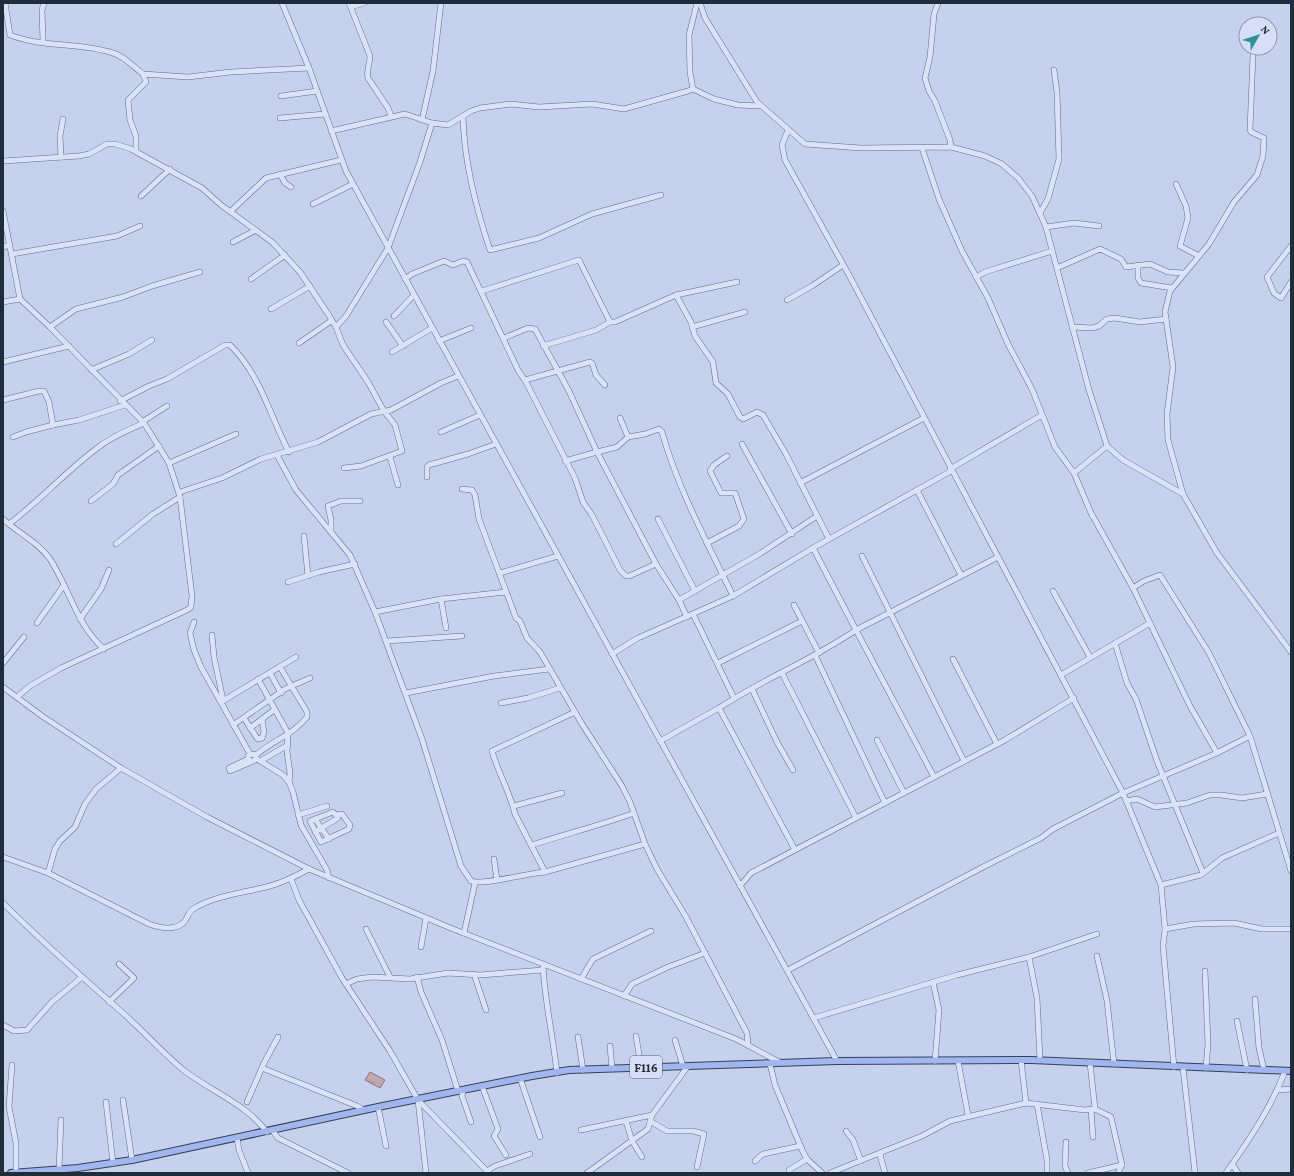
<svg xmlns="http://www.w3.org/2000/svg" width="1294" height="1176" viewBox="0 0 1294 1176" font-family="'Crimson Pro',serif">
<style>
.water{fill:url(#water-ripples);stroke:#8f6f76}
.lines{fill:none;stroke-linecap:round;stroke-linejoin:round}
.minor-casing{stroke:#5d6f88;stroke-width:6}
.major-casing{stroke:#314356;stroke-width:8}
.minor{stroke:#dae2f8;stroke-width:5}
.major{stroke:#a1b6ee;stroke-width:6}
.labels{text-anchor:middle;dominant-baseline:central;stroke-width:3;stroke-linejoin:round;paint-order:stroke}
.shield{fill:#d7def5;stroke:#576171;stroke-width:1}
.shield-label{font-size:13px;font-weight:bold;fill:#202c39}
</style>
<defs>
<pattern id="water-ripples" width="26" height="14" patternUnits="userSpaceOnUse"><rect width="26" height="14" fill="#c1a8ae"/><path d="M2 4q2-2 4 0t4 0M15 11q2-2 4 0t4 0" fill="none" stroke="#9c898f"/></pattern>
</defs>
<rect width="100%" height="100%" fill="#c7d1ed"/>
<polygon class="water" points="370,1072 385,1080 380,1088 365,1080"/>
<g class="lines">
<defs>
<g id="minor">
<path d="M5,3L10,35C43,48 81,42 113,53C124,56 134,67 143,74"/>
<polyline points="282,3 309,68 346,171 837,1061"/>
<path d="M349,3L370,56C370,64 366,71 368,78L388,108L391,116"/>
<polyline points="700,3 705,18 757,102 805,144 861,148 951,147 985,156 1002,164 1018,178 1032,196 1046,227 1089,390 1107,446 1123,460 1183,494"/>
<polyline points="938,3 934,14 930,57 925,78 929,91 935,101 950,140 951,147"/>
<polyline points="351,7 364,3"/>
<polyline points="43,42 42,10 44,3"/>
<polyline points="1253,55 1250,130 1251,132 1264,138 1263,156 1257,175 1234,202 1209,244 1170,291 1165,312 1173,367 1167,414 1168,440 1183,494 1217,553 1291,652"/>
<polyline points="693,89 714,99 738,105 761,106"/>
<polyline points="281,96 317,91"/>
<path d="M463,117C464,161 476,208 490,250L539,238L592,214L661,195"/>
<polyline points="280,118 325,114"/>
<polyline points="422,120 433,71 441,3"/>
<polyline points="788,130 782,145 785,160 849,275 1123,793 1161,885 1165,929 1163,946 1174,1067"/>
<polyline points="331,131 405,114 432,123 448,125 471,111 480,108 511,104 539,107 592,104 624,109 688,91 693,89 690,72 689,35 697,3"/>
<polyline points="922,148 939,199 962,251 988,298 1008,344 1032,389 1055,447 1074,473"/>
<polyline points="136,151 136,136 130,120 128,100 146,82 143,74 188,77 231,72 309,68"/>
<polyline points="61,157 60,136 63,119"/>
<polyline points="3,161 79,156 89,154 107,144 115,144 131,149 202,188 221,205 272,242 300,272 328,314 336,327 343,345 368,382 384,411 395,425 402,451 361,466 344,468"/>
<polyline points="280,174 285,183 291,187"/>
<polyline points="1176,184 1186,206 1188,218 1180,246 1199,256"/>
<polyline points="141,196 170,169"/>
<polyline points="313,204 353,184"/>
<polyline points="3,211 20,299 50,327 144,423 169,463 180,497 192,596 191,607 187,610 61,668 30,686 17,697"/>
<polyline points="231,211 266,178 341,160"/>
<polyline points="1040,213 1048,199 1059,159 1057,92 1054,70"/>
<polyline points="1046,227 1074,223 1099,226"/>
<polyline points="233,242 256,230"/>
<polyline points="1291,246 1267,277 1274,293 1281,298 1291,282"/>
<polyline points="3,247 10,245"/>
<polyline points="12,254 117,236 140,226"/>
<polyline points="1138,265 1138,278 1141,283 1172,288"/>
<polyline points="1057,268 1100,249 1121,259 1126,267 1150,264 1168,272 1183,273"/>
<polyline points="976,277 985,272 1052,251"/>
<polyline points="251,279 285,255"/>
<polyline points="405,279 412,274 444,261 453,265 463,261 467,262 518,370 526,382 575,478 583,502 592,515 620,570 626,576 629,576 656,564 679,600 687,617"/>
<polyline points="482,291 579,260 610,322 615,322 676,295 737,282"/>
<polyline points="676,295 691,322 695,336 713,362 716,383 728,394 740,417 743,419 757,412 763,415 786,454 829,539"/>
<polyline points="787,300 812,286 843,265"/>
<polyline points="3,302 20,299"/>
<polyline points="271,309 310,286"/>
<polyline points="394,316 414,295"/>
<polyline points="386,322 403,346"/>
<polyline points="50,327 76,309 123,297 152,286 200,272"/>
<polyline points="336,327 346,316 388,248 420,162 432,123"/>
<polyline points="692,327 745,312"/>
<polyline points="1072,327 1092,328 1099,326 1107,319 1115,318 1140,322 1166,319"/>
<polyline points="504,338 528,328 535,329 569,391 597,452 617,447 628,437 620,418"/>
<polyline points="439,341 471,328"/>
<polyline points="299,343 331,321"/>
<polyline points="543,346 596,330 610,322"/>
<polyline points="392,352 432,328"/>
<polyline points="3,362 69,346"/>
<polyline points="91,370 129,354 152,340"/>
<polyline points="525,380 590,362 592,363 596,375 605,385"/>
<polyline points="3,400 39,391 44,391 49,402 53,425 79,420 125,405"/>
<path d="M120,401L149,386L167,379L225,345H230C260,374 270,416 289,452"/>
<polyline points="142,422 167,406"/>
<polyline points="441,432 480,415"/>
<polyline points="13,437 26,432 53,425"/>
<path d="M628,437L645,434L659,429L662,432C678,489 707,542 733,596"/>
<polyline points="742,444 792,534"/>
<polyline points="1107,446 1074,473 1091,513 1133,588 1144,581 1160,575 1209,653 1250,736 1291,871"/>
<path d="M277,455L296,490L350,555L375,612L422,739L461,866L471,881C482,886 528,873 545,872L645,844"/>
<polyline points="390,457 398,485"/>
<polyline points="565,461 597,452 656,564"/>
<polyline points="169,463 236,434"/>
<polyline points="950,469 1042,415"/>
<polyline points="427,477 427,467 429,465 468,454 496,444"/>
<polyline points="800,483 924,418"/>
<polyline points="462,489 472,490 475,495 479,519 516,618 520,621 527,638 540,652 582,724 622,786 630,802 645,844 657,869 686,917 747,1033 748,1045"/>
<polyline points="917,490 961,575"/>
<polyline points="180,492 222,478 261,459 318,442 371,414 391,410 441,383 458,376"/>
<polyline points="91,501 113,484 118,475 159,446"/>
<path d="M3,519C18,533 38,542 50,559C69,588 77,626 104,649"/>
<polyline points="658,519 695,591"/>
<path d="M9,524C41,500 67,470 100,446C113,436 128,430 144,423"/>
<polyline points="331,532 331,520 328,506 341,501 360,501"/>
<polyline points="304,536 308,576"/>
<polyline points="707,543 739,526 744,519 735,493 721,493 710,471 714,465 727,456"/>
<polyline points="116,544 153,514 180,497"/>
<polyline points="862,556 964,761"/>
<polyline points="500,573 558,556"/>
<polyline points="288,582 319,572 355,564"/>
<polyline points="1133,588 1190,706 1217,753"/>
<polyline points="1053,591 1090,657"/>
<polyline points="441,599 446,628"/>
<polyline points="679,600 761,553 817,516"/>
<polyline points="794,605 819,653"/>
<polyline points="375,612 441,599 506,592"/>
<polyline points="693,614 734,698"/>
<polyline points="80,619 101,589 109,570"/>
<polyline points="194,622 190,633 194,650 201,667 250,754"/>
<polyline points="37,623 64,585"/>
<polyline points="212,635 214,657 223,700"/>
<polyline points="387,641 462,636"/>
<polyline points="1115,643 1127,683 1136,699 1157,761 1203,873"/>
<polyline points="612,654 638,638 733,596 813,548 951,471"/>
<polyline points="815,655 885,803"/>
<polyline points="953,659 997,744"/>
<polyline points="3,663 24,637"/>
<polyline points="718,663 802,621"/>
<polyline points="270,673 281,693"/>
<polyline points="782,673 856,818"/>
<polyline points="1061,675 1150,623"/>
<polyline points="258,679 288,733 287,752 290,773 289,782"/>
<polyline points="3,687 42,716 121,768 207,817 309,869 453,929 736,1039 781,1063"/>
<polyline points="752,689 777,742 793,770"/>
<polyline points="406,693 494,676 549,669"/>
<polyline points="221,702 296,657"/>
<polyline points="501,703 528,698 560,688"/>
<path d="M719,708C763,679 812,660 856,630L813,548"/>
<polyline points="244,718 257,738 258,739 262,738"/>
<polyline points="233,725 285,689 310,678"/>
<polyline points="250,728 274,710"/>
<polyline points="262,738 264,732 262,719"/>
<polyline points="877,740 904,793"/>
<polyline points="660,741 719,708 795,850"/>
<path d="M256,755C272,741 294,734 307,717V712L280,667"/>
<polyline points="248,759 229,768 230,771 251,762"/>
<polyline points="257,759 251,762 248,756 254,754 257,759 283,775 289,782 293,792 301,825 327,870 329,878"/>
<polyline points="262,760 288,745"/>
<polyline points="934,777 856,630 998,557"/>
<polyline points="1126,801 1137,799 1155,807 1187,803 1210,795 1221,795 1242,798 1267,794"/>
<polyline points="514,806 562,793"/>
<polyline points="298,815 327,806"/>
<polyline points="315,819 329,839"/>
<polyline points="315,832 338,818 333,812 310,821 321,842 349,829 350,825 342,814 336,815"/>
<path d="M532,845C566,834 601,825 634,813"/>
<path d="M3,857L48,873L149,924C160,928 176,931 184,922C188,918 188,912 193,909C216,895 244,893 270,886C284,882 296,876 309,869"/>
<polyline points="494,859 497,880"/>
<path d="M545,872L515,814C510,792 498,773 492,751L575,712"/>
<polyline points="48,873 55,849 60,841 75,827 85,804 96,789 121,768"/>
<polyline points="291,879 299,900 342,978 390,1051 418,1100 489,1173"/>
<polyline points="1161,885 1201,875 1222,858 1279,833"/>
<polyline points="740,886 751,873 1005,740 1074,698"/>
<path d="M3,903C42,942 83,978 124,1014C144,1032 162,1052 182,1069C210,1091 245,1103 267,1132"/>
<polyline points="366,929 390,977"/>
<polyline points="1165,929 1194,924 1234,923 1262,929 1291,929"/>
<polyline points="464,933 475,883"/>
<polyline points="421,947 426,918"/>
<polyline points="1097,956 1107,1001 1114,1064"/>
<polyline points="1029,957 1037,998 1040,1060"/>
<path d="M543,967C545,1002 553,1037 557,1073"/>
<polyline points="788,970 983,867 1041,838 1053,829 1123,793 1217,753 1250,736"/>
<polyline points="1205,971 1208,1044 1206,1068"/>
<polyline points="474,974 486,1010"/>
<polyline points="417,977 421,992 442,1040 458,1091"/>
<polyline points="581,979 593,959 651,931"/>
<polyline points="933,982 939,1010 935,1061"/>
<polyline points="346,984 357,979 372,977 410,979 448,973 480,975 543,970"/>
<polyline points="624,996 632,984 668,967 705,953"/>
<polyline points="1255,999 1259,1048 1264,1070"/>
<polyline points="109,1002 134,978 119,964"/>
<polyline points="814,1018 957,975 1029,957 1097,934"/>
<polyline points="1237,1021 1247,1070"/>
<polyline points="3,1025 14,1031 27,1030 52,1002 82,977"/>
<polyline points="636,1036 641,1067"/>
<polyline points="578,1037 583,1070"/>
<polyline points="675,1040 683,1066"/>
<polyline points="610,1046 612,1068"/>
<polyline points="1021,1060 1026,1103"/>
<polyline points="958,1061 968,1115"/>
<polyline points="1090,1063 1095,1109"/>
<polyline points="770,1064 775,1085 803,1152 807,1159 822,1173"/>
<polyline points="12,1065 9,1107 16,1143 16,1173"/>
<polyline points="262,1068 357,1106 364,1110"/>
<polyline points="1183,1068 1195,1173"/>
<polyline points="520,1078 540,1137"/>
<polyline points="482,1086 498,1129 494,1136 506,1155"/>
<polyline points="463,1090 462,1096 471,1122"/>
<polyline points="1278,1090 1291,1089"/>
<polyline points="123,1100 132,1160"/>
<polyline points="418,1100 426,1173"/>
<polyline points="106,1102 113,1163"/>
<polyline points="247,1102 264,1063 278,1037"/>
<polyline points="1037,1104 1047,1160 1047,1173"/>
<polyline points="378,1107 386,1146"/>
<polyline points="1091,1109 1093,1137"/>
<polyline points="626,1121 632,1141 642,1157"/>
<polyline points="650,1121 667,1131 693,1131 704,1134 697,1167"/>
<polyline points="272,1130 278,1138 348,1173"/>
<polyline points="581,1130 652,1115"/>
<polyline points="846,1131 853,1140 861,1161"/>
<polyline points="237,1138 239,1150 248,1173"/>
<polyline points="1066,1142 1065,1166 1068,1173"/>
<polyline points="755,1161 763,1154 800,1146"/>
<polyline points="1232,1164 1238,1173"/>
<polyline points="59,1169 61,1120"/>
<polyline points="487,1171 495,1166 530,1154"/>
<polyline points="587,1173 648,1129 652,1115 688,1066"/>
<polyline points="789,1173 789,1170 807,1159"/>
<polyline points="830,1173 882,1152"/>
<polyline points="885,1173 880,1155 882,1152 922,1136 950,1121 1026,1103 1085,1110 1095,1109 1111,1117 1122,1165 1118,1173"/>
<polyline points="1088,1173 1122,1165"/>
<path d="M1226,1173C1249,1140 1271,1108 1285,1071"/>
</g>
<polyline id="major" points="11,1173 78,1168 132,1160 378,1107 532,1076 569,1070 837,1061 1031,1060 1291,1071"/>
</defs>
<use href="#minor" class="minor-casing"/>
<use href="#major" class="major-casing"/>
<use href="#minor" class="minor"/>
<use href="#major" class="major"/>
</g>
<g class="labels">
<rect class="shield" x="630" y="1056" width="32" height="22" rx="3"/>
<g class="shield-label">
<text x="646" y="1067">F116</text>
</g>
</g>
<rect width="1294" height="1176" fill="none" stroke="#202c39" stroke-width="8"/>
<g transform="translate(1258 36) rotate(51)"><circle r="19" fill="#d7def5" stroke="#8e97aa"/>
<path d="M0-3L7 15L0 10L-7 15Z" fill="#2f9195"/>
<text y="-6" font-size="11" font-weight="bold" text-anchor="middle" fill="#202c39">N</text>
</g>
</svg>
